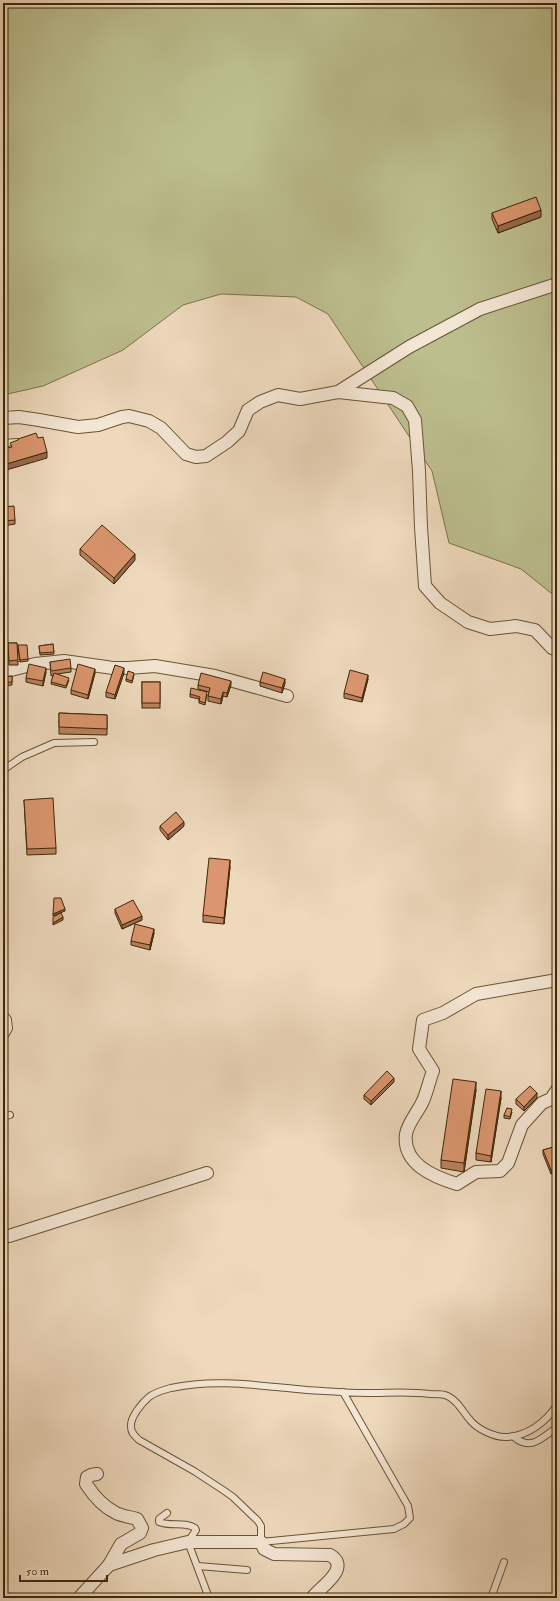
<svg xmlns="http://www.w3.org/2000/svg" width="560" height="1601" viewBox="0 0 560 1601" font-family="'IM FELL Double Pica',serif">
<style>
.green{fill:#bcbe8e;stroke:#7c724a}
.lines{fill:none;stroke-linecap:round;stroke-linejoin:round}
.service-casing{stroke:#695434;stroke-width:8}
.minor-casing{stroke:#695434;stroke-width:14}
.service{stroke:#f4e6d4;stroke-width:6}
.minor{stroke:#f4e6d4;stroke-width:12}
.wall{fill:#bc815f;stroke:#3d2706}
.shaded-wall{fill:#99694e;stroke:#3d2706}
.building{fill:#db966f;stroke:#3d2706}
</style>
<rect width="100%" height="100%" fill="#eed9bd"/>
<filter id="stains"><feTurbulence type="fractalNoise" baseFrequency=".005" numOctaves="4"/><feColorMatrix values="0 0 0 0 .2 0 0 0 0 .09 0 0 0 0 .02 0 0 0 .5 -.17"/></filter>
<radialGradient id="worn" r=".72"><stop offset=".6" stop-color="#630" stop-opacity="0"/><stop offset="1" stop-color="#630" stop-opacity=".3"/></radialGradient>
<polygon class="green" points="3,3 557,3 557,591 551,593 521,569 449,543 432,471 328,314 296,297 221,294 183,305 123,350 43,386 3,395"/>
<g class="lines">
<defs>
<g id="service">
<polyline points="3,443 17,442"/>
<polyline points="3,770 22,757 54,743 94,742"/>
<polyline points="3,1117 10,1115"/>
<path d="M343,1392L408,1506L410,1518L404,1524L394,1529L261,1542V1526L258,1521L233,1497L223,1490L194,1471L139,1440C135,1436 131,1433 131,1427C130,1417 142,1403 149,1397C155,1392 164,1390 171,1388C216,1378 261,1386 307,1390C326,1391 347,1393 367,1393C388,1393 409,1391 430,1394C435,1394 441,1394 445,1395C457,1399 462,1411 470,1420C477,1429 494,1437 505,1437C527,1437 546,1422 557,1405"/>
<path d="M513,1436C530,1452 542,1438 557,1427"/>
<path d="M167,1513L159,1519V1522C171,1527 185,1521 195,1528L196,1530L188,1542L209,1598"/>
<polyline points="198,1566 247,1570"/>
<polyline points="491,1598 504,1562"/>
</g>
<g id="minor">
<polyline points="338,392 393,398 407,406 415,420 419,471 421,527 425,586 440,603 468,622 490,629 516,626 535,630 552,648 557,650"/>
<polyline points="3,418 19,417 39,420 78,427 98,425 122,417 129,416 149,421 161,428 186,454 196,457 206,456 227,442 239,431 248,410 260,402 278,395 300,399 338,392 409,347 480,309 557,284"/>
<polyline points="3,672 35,664 64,661 113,668 128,668 155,666 215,676 287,696"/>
<path d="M557,980L476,994L443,1013L423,1020L419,1049L433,1071C429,1081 427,1093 422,1103C417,1113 408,1123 406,1134C402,1164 434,1177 457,1184L476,1172L500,1171L508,1163L522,1125L542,1103L551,1099L557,1090"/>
<polyline points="3,1018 5,1020 6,1028 3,1033"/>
<polyline points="3,1236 9,1236 207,1173"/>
<path d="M97,1474L91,1475L87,1477L86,1484C93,1495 104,1507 116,1513C122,1516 130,1517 137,1519L142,1528L140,1533L121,1544L109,1565"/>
<path d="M79,1598L109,1565L154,1550L188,1542H261L264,1549L274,1554L330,1555C352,1568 320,1587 312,1598"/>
</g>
</defs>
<use href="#service" class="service-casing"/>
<use href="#minor" class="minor-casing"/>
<use href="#service" class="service"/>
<use href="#minor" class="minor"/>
</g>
<g class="wall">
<polygon points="492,213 541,217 498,233 492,219"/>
<polygon points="3,507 15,520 15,524 3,526"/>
<polygon points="80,549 135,560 114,584 80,555"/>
<polygon points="8,643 17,643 18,665 9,665"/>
<polygon points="53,644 54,654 40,655 39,646"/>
<polygon points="18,648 28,659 28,661 20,662"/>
<polygon points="50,662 71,668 71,672 57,674 69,680 66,688 51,684 53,675 51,676"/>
<polygon points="46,672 43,686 26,682 26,678"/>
<polygon points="95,673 88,699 71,694 71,690"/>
<polygon points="124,673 115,699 106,697 106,692"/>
<polygon points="134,675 132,683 126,681 126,679"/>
<polygon points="12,676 12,685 3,686 3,677"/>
<polygon points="368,679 362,702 344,698 344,693"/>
<rect x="142" y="682" width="18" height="26"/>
<polygon points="260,682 285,683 282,693 260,686"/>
<polygon points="198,685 231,685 227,697 223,696 221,704 208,701 208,696 209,692 198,689"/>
<polygon points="190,694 207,694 205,705 199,703 199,699 190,697"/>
<polygon points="59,713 107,715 107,735 59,734"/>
<polygon points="24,800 56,848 56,854 27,855"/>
<polygon points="160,826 184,826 168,840 160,830"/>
<polygon points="230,867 224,924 203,922 203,915"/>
<polygon points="115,909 142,920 122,929 115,913"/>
<polygon points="154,933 150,950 131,945 131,941"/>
<polygon points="394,1082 371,1105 364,1099 364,1095"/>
<polygon points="476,1090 464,1172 441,1168 441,1160"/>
<polygon points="501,1098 491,1162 476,1160 476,1153"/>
<polygon points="537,1098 524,1111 516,1104 516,1099"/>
<polygon points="512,1112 510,1119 504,1118 504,1115"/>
<polygon points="557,1146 551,1174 543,1154 543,1150"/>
</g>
<g class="shaded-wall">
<polygon points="541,210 541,217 498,233 498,226"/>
<polygon points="47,452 47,458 3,471 3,465"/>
<polygon points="135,554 135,560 114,584 114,578"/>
<polygon points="46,668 46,672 43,686 43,681"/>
<polygon points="124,668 124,673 115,699 115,695"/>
<polygon points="95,669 95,673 88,699 88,695"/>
<polygon points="368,675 368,679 362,702 362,698"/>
<polygon points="285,679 285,683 282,693 282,688"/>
<polygon points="231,681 231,685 227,697 227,693"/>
<polygon points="223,692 223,696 221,704 221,699"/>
<polygon points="184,822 184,826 168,840 168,835"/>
<polygon points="230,860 230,867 224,924 224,918"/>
<polygon points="65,909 65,911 53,916 53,914"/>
<polygon points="142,916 142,920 122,929 122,925"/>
<polygon points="63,917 63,920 53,925 53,923"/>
<polygon points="154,929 154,933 150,950 150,945"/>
<polygon points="394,1078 394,1082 371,1105 371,1101"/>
<polygon points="476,1082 476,1090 464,1172 464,1163"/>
<polygon points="501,1091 501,1098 491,1162 491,1156"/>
<polygon points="537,1093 537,1098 524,1111 524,1107"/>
<polygon points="557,1168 557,1172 551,1174 551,1170"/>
</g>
<g class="building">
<polygon points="536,197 541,210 498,226 492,213"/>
<polygon points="36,433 38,438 43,437 47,452 3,465 3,449 12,447 10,443 18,440 18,439"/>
<polygon points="14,506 15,520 3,521 3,507"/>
<polygon points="102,525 135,554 114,578 80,549"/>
<polygon points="8,643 17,643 18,660 9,661"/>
<polygon points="53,644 54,652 40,653 39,646"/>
<polygon points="18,645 27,645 28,659 20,660"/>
<polygon points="70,659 71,668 51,671 50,662"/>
<polygon points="29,664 46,668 43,681 26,678"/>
<polygon points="78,664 95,669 88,695 71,690"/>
<polygon points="115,665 124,668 115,695 106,692"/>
<polygon points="350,670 368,675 362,698 344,693"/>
<polygon points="128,671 134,673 132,681 126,679"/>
<polygon points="263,672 285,679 282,688 260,682"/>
<polygon points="54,673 69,678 66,686 51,682"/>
<polygon points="201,673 231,681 227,693 223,692 221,699 208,696 210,688 198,685"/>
<polygon points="12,676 12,682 3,683 3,677"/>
<rect x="142" y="682" width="18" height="21"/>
<polygon points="191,688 207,692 205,703 199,701 200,697 190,694"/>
<polygon points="59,713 107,715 107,729 59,727"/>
<polygon points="53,798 56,848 27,849 24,800"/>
<polygon points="176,812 184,822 168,835 160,826"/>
<polygon points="209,858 230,860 224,918 203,915"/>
<polygon points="54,898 61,898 65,909 53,914"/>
<polygon points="133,900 142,916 122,925 115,909"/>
<polygon points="61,913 63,917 53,923 53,917"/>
<polygon points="135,924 154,929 150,945 131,941"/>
<polygon points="387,1071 394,1078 371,1101 364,1095"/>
<polygon points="453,1079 476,1082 464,1163 441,1160"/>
<polygon points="530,1086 537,1093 524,1107 516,1099"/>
<polygon points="486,1089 501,1091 491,1156 476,1153"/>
<polygon points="507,1108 512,1109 510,1117 504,1115"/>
<polygon points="557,1146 557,1168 551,1170 543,1150"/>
</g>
<rect width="560" height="1601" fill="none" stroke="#eed9bd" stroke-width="16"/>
<rect x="4" y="4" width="552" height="1593" fill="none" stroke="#3d2706" stroke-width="2"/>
<rect x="8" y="8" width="544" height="1585" fill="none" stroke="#3d2706"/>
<path d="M20 1575v6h87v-6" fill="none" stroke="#3d2706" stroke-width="2"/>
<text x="26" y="1575" font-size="12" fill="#3d2706" stroke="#f4e6d4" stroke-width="3" paint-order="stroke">50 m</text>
<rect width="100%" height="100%" filter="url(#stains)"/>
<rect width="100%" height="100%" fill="url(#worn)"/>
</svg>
